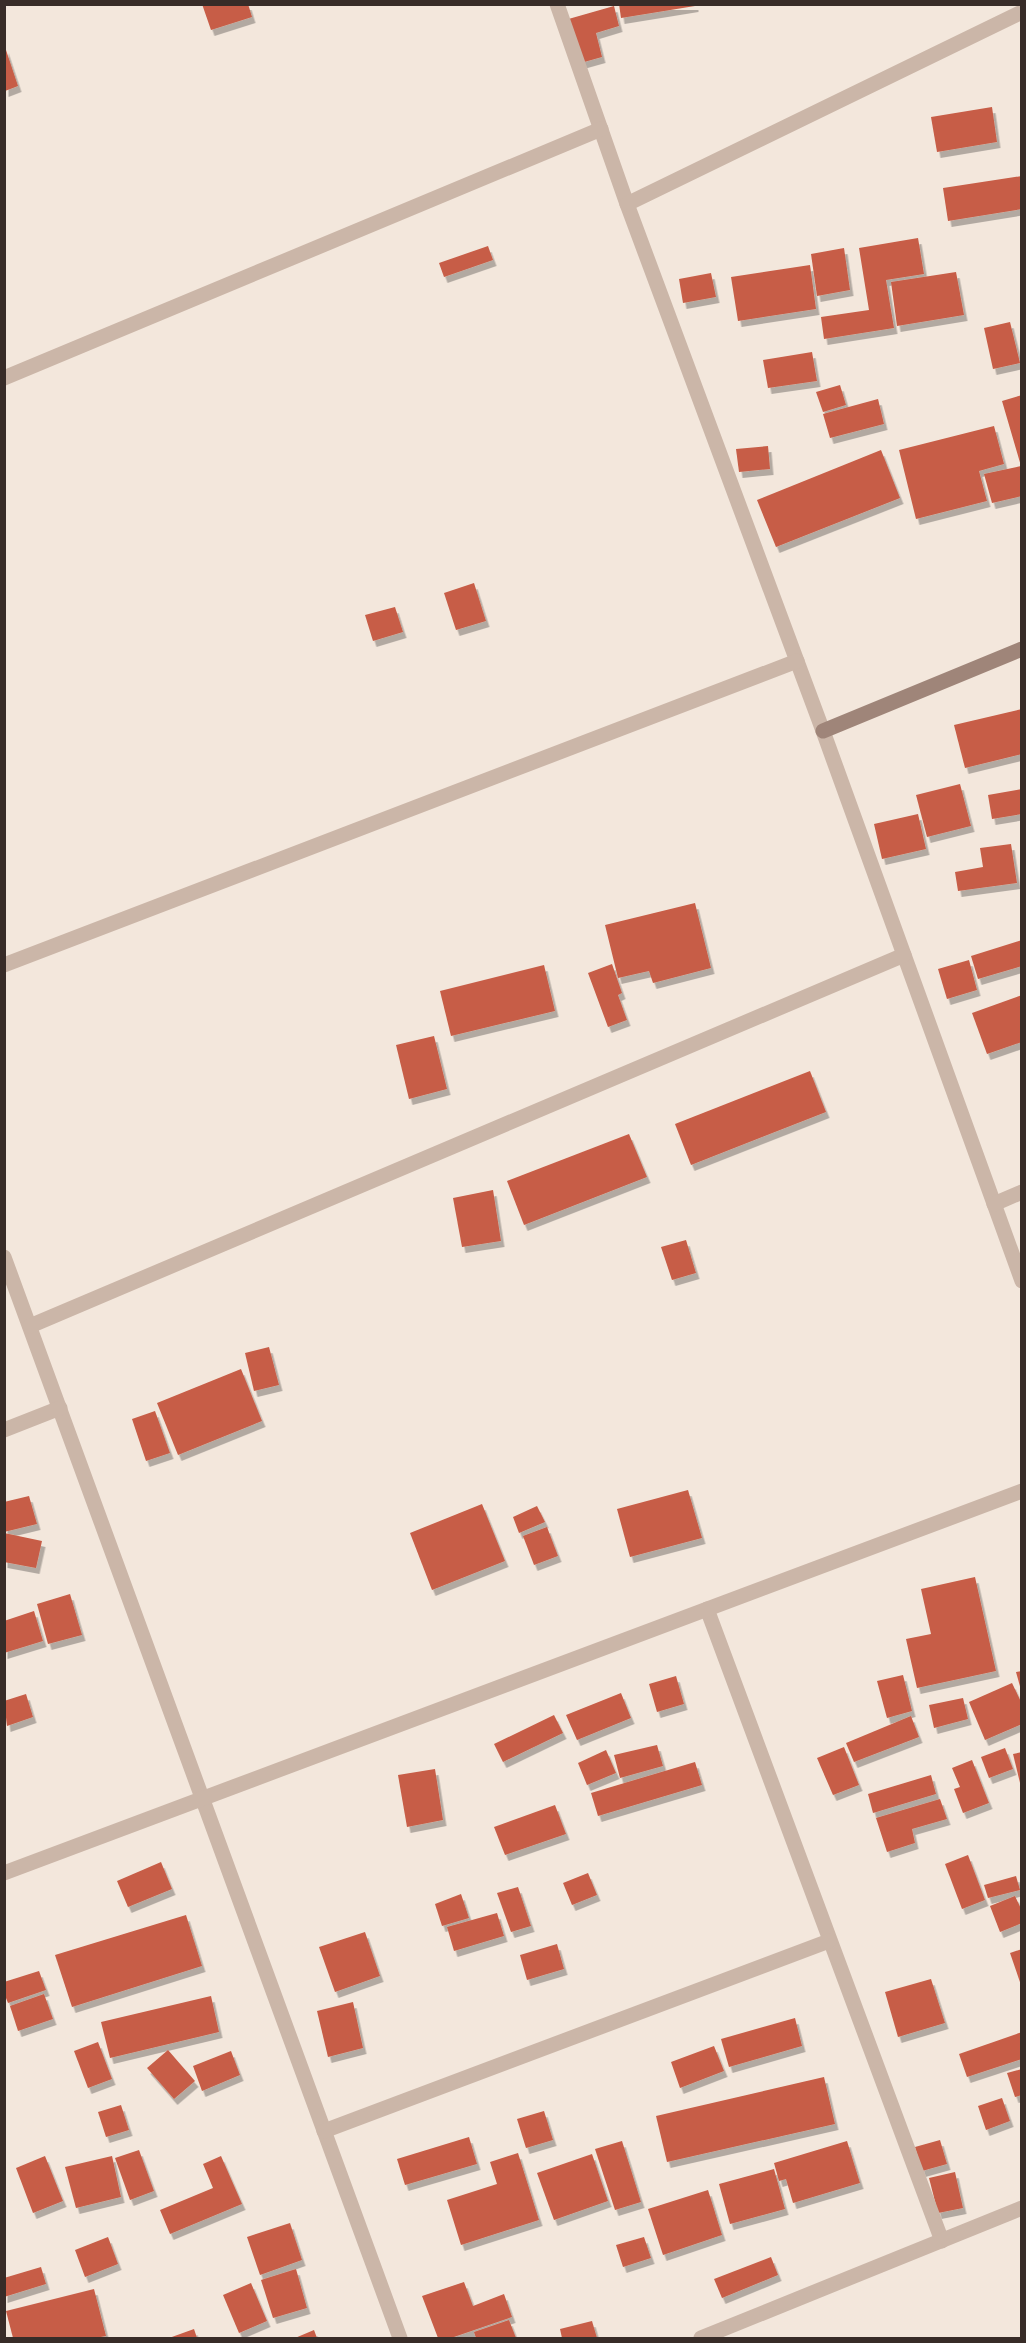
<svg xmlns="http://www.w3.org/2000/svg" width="1026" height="2343" viewBox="0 0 1026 2343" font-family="Lato,sans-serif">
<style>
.building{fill:#c75d46;filter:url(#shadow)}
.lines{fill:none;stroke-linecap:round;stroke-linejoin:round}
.street{stroke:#cbb6a8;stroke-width:15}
.secondary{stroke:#9f8579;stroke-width:15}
</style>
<defs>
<filter id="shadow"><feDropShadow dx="3.5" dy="6" stdDeviation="0" flood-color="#0004"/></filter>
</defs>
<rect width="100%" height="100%" fill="#f3e7dc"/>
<g class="building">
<polygon points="202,4 248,4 252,17 211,30"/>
<polygon points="619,4 695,4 695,6 621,18"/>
<polygon points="614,6 619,26 596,33 602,57 577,64 565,20"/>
<polygon points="5,47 18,86 5,91"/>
<polygon points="992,107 997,142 937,152 931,117"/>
<polygon points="1022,176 1022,209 948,221 943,188"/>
<polygon points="918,238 924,274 886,280 894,328 824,339 821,317 869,310 859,248"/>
<polygon points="488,246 493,260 444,277 439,263"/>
<polygon points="844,248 850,290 817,296 811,254"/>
<polygon points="810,265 816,309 738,321 731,277"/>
<polygon points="956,272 964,315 897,326 891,282"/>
<polygon points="711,273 716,297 683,303 679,279"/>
<polygon points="1010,322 1020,363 993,369 984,328"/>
<polygon points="812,352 817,381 768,388 763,360"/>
<polygon points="840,385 846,405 823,412 816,392"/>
<polygon points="1022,395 1022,496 992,503 984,474 1021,466 1002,401"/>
<polygon points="878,399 884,424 830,438 823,414"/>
<polygon points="994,426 1004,464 979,471 987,501 916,519 899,450"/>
<polygon points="768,446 770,469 739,472 736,449"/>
<polygon points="881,450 900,498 776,547 757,500"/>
<polygon points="474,583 486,621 456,630 444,593"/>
<polygon points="395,607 403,632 373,641 365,615"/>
<polygon points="1022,709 1022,754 965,768 954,725"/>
<polygon points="960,784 971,826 927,837 916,795"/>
<polygon points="1022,789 1022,814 992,819 988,795"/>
<polygon points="918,814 926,849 882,859 874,824"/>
<polygon points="1011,844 1017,883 958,891 955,872 983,867 980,848"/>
<polygon points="695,903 711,968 653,983 649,971 618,978 605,925"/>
<polygon points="1022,940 1022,966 978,979 971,956"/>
<polygon points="969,960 977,990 947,999 938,969"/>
<polygon points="612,964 622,993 618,995 627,1020 608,1027 588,973"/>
<polygon points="544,965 555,1011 451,1036 440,991"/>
<polygon points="1022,995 1022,1042 987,1054 972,1013"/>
<polygon points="434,1036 447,1089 409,1099 396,1045"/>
<polygon points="810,1071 826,1112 691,1165 675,1124"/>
<polygon points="629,1134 647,1177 524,1225 507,1181"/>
<polygon points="493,1190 501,1241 462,1247 453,1198"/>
<polygon points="686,1240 696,1273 672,1280 661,1247"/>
<polygon points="269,1347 279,1385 254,1391 245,1353"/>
<polygon points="241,1369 262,1421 178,1455 157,1403"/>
<polygon points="155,1411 170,1453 146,1461 132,1419"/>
<polygon points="688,1490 702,1538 630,1557 617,1509"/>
<polygon points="29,1496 37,1524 4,1532 4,1502"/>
<polygon points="482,1504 505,1561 432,1590 410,1533"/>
<polygon points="537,1506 545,1522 519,1533 513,1517"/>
<polygon points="547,1527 558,1556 534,1565 523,1536"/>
<polygon points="4,1533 42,1541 36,1568 4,1562"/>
<polygon points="975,1577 996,1671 917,1688 906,1639 931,1634 921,1589"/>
<polygon points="70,1594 82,1635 48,1644 37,1604"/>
<polygon points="34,1611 43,1641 4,1653 4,1621"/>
<polygon points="1022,1671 1022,1690 1021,1690 1016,1672"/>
<polygon points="903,1675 912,1711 887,1718 877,1681"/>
<polygon points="676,1676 684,1704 657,1712 649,1684"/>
<polygon points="1012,1683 1022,1704 1022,1724 985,1740 969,1702"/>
<polygon points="621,1693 631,1718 577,1740 566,1715"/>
<polygon points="26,1694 33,1717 7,1726 4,1701"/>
<polygon points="963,1698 968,1719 934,1728 929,1705"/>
<polygon points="554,1715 563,1733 503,1762 494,1744"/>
<polygon points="911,1716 919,1737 854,1762 846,1743"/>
<polygon points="657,1745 663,1766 620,1778 614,1755"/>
<polygon points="844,1747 859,1785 833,1795 817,1758"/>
<polygon points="1005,1748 1013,1769 989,1778 981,1757"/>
<polygon points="606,1750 616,1773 587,1785 578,1763"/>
<polygon points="1022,1752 1022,1787 1021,1787 1013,1754"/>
<polygon points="972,1760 989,1803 963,1813 954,1789 960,1787 952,1768"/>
<polygon points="695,1762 702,1785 598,1816 591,1793"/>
<polygon points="435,1769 443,1820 407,1827 398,1775"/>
<polygon points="931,1775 936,1794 873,1813 868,1794"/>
<polygon points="940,1799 947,1819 912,1829 915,1843 887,1852 876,1818"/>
<polygon points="555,1805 566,1834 505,1855 494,1827"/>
<polygon points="968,1855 985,1900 962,1909 945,1864"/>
<polygon points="161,1862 172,1889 128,1907 117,1881"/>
<polygon points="588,1873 597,1895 572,1905 563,1883"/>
<polygon points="1016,1876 1020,1890 988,1898 984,1885"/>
<polygon points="518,1887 531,1926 511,1932 497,1893"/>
<polygon points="461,1894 469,1918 442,1926 435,1904"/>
<polygon points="1015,1896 1022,1911 1022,1923 1000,1932 990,1906"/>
<polygon points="497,1913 504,1936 454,1951 447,1927"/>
<polygon points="186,1915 202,1966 72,2007 55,1955"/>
<polygon points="365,1932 380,1976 335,1992 319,1947"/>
<polygon points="557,1944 564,1969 527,1980 520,1955"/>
<polygon points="1022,1949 1022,1985 1021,1985 1010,1953"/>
<polygon points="39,1971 46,1990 8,2003 4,1993 4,1982"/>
<polygon points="931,1979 945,2023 898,2037 885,1992"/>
<polygon points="44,1994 53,2019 18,2031 10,2006"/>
<polygon points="211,1996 219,2032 110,2058 101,2022"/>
<polygon points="353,2002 363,2048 328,2057 317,2011"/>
<polygon points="795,2018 802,2046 729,2067 721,2039"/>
<polygon points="1022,2032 1022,2059 967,2077 959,2054"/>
<polygon points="98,2042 112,2079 88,2088 74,2051"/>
<polygon points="714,2046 724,2071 680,2088 671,2062"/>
<polygon points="168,2050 195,2081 174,2099 147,2068"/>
<polygon points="231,2051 240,2075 202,2091 193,2066"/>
<polygon points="1022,2069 1022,2095 1015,2097 1007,2073"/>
<polygon points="824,2077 835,2124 667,2162 656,2116"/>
<polygon points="1002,2098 1010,2121 986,2130 978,2106"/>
<polygon points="121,2105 129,2130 106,2137 98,2112"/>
<polygon points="544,2111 553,2140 526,2148 517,2119"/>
<polygon points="469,2137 477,2164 405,2185 397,2159"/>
<polygon points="940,2140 947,2164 922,2171 915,2147"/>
<polygon points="622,2141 641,2202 615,2210 595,2149"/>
<polygon points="847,2141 860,2183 793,2203 786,2179 779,2181 774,2163"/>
<polygon points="139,2150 154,2191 130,2200 115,2158"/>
<polygon points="518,2153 539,2220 461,2245 447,2200 497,2184 490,2162"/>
<polygon points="592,2154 608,2201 554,2220 537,2173"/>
<polygon points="45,2156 63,2201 33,2213 16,2168"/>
<polygon points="112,2156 121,2197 76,2208 65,2167"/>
<polygon points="221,2156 242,2204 170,2234 160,2210 213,2188 203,2164"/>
<polygon points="774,2169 785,2209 730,2224 719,2184"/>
<polygon points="955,2172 963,2208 938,2213 929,2178"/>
<polygon points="708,2190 722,2235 663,2255 648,2209"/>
<polygon points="290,2223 302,2260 260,2275 247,2237"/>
<polygon points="108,2237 118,2264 85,2277 75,2250"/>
<polygon points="644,2237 651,2258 623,2267 616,2245"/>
<polygon points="771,2257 778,2275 722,2298 714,2279"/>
<polygon points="41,2267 46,2284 4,2297 4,2278"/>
<polygon points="296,2269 307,2308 273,2318 261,2280"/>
<polygon points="464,2282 473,2306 504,2294 512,2317 451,2338 438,2338 422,2296"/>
<polygon points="251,2283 267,2321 239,2333 223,2295"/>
<polygon points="94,2289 106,2336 95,2338 13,2338 6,2311"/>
<polygon points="509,2320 516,2338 476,2338 474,2332"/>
<polygon points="592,2321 597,2338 562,2338 560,2329"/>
<polygon points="194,2329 197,2338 169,2338"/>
<polygon points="314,2330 317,2338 295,2338"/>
</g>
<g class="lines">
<g class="street">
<polyline points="557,4 627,204 823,731 1022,1281"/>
<polyline points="627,204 1022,12"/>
<polyline points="4,378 601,129"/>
<polyline points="4,965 797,661"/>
<polyline points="994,1204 1022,1192"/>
<polyline points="4,1257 400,2338"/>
<polyline points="30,1326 904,955"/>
<polyline points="4,1430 60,1408"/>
<polyline points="707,1609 942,2241"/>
<polyline points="4,1873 1022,1491"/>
<polyline points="324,2131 829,1941"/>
<polyline points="701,2338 1022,2208"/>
</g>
<polyline class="secondary" points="823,731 1022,649"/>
</g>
<rect width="1026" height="2343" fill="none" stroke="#382c28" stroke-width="12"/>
</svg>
